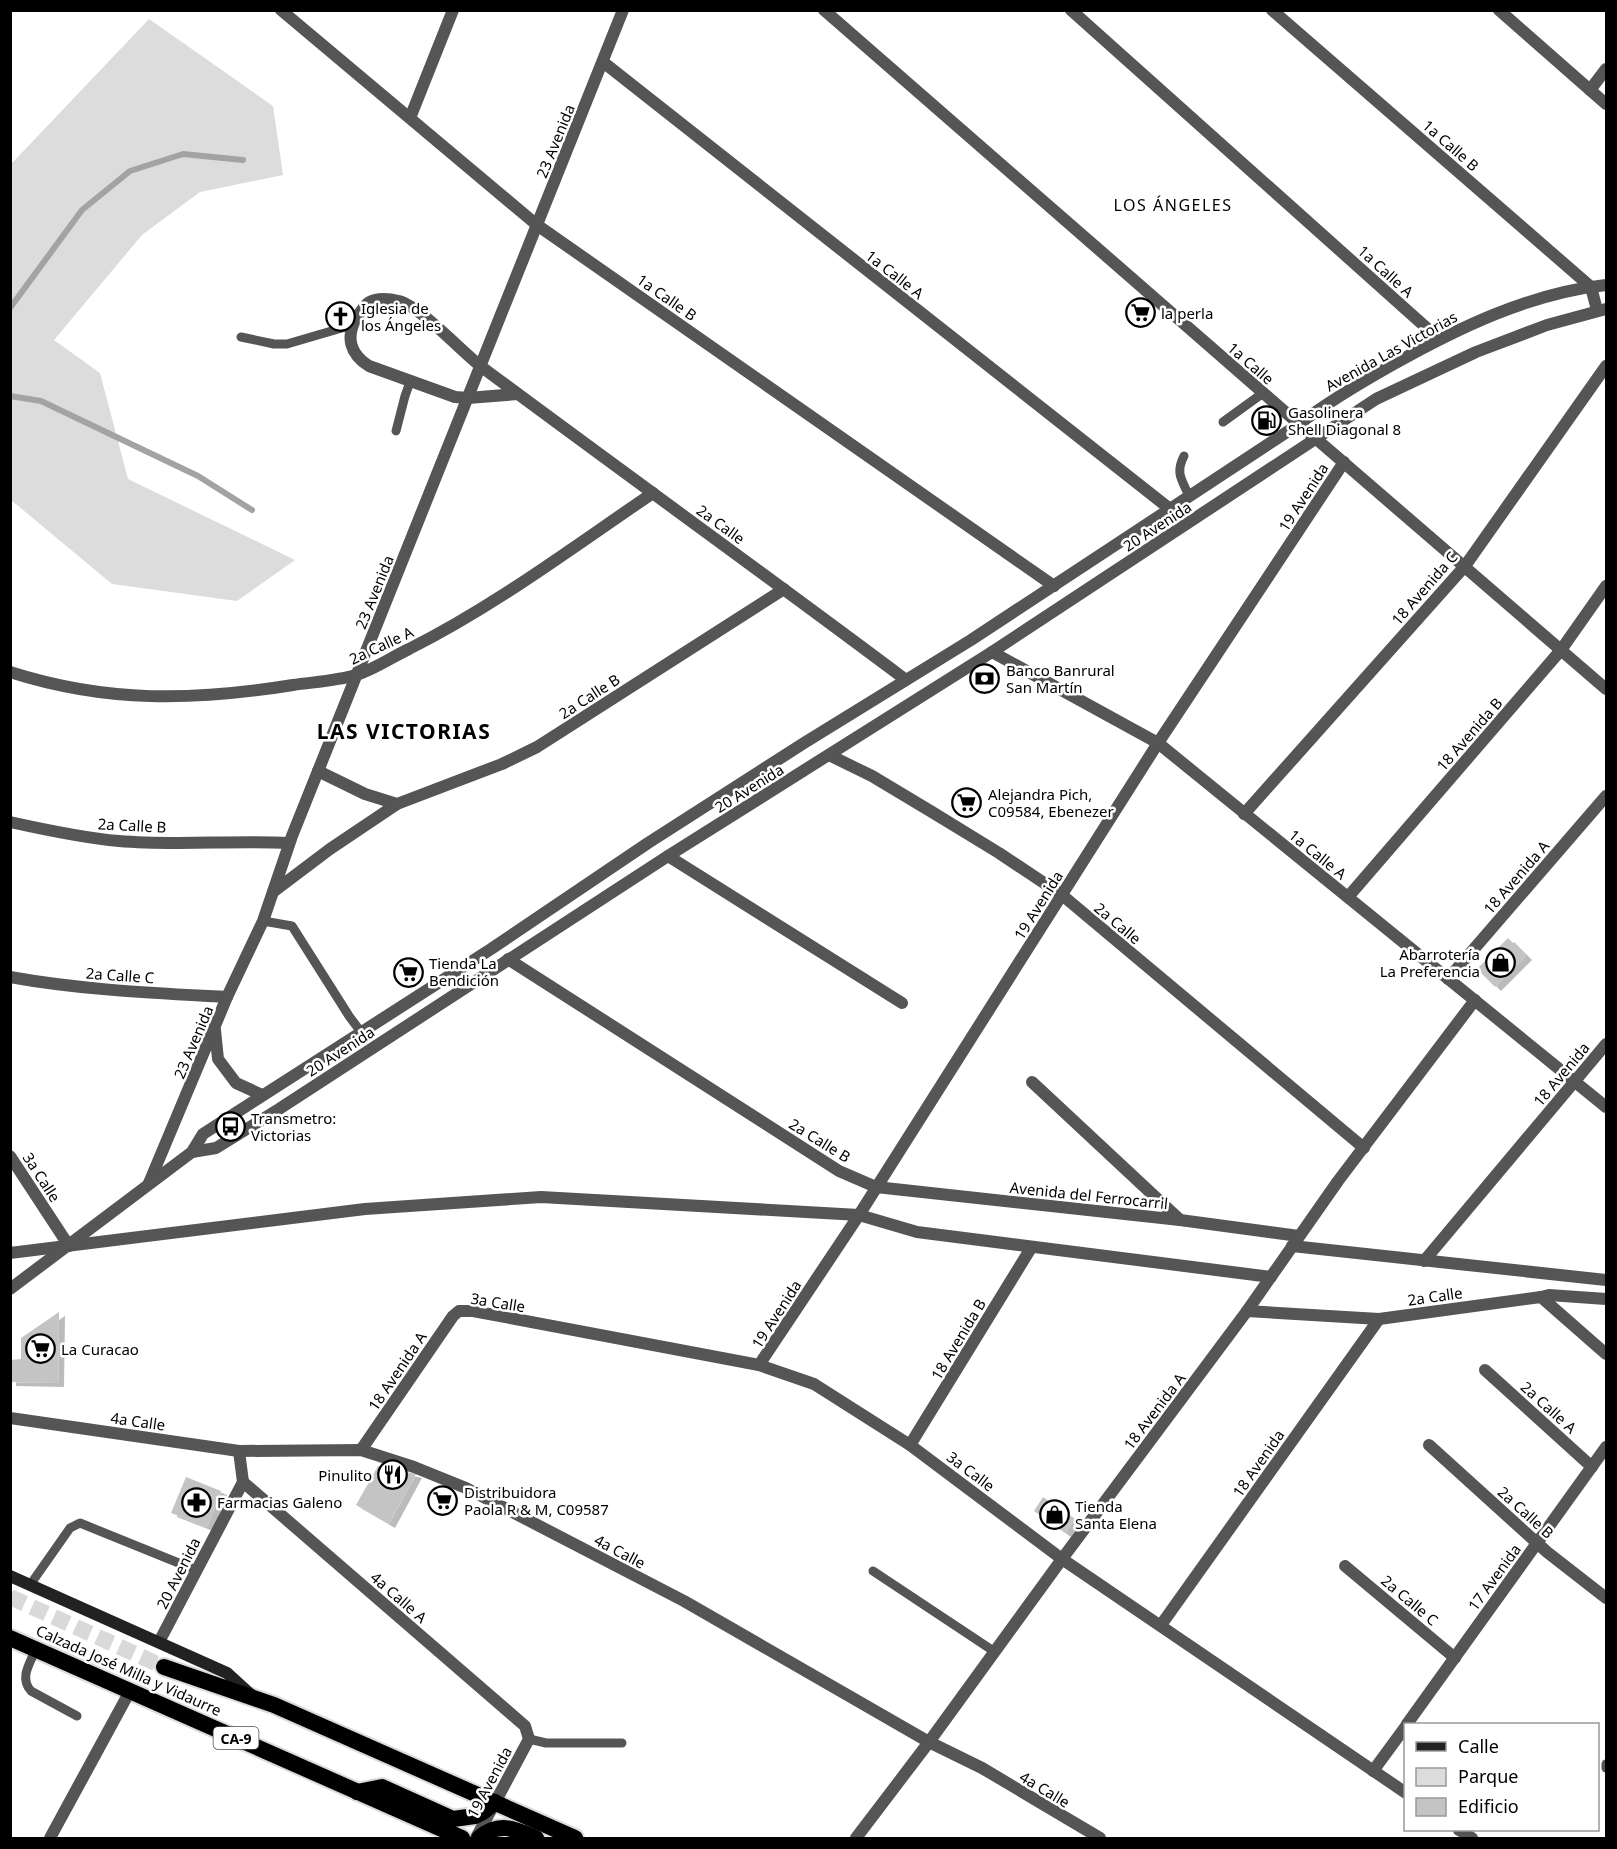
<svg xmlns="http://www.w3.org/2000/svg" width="1617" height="1849" viewBox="0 0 1617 1849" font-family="'Noto Sans',sans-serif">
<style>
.green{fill:#dcdcdc}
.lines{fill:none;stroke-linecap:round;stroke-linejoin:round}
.stream{stroke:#a3a3a3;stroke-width:6}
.building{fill:#c4c4c4;filter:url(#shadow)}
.trunk-tunnel{stroke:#d9d9d9;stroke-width:16;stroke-dasharray:16 8;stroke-linecap:butt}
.trunk-casing{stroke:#dbdbdb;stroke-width:20}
.service{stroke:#555;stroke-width:9}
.pedestrian{stroke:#555;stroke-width:12}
.minor{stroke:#555;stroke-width:12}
.tertiary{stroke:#555;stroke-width:12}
.secondary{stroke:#222;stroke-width:12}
.trunk{stroke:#000;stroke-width:16}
.labels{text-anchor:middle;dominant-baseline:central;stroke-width:5;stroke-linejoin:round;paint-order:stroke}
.shield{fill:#fff;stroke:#4c4c4c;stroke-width:1.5}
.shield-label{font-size:14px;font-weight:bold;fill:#000}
.street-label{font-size:15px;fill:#000;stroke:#fff}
.poi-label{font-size:15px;fill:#000;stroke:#fff;text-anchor:start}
.neighbourhood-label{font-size:16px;letter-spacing:1.5px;fill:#000;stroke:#fff}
.district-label{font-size:21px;font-weight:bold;letter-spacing:1.5px;fill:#000;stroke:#fff}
</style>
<defs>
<filter id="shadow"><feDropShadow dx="6" dy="4" stdDeviation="0" flood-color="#0004"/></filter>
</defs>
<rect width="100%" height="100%" fill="#fff"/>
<polygon class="green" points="149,19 273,106 283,175 200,192 142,235 54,340 100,373 128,479 295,560 237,601 112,584 11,500 11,163 14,161"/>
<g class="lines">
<g class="stream">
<polyline points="10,308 82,210 130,171 183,154 243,160"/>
<polyline points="10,396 41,401 198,476 252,510"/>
</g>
</g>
<g class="building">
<polygon points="1508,938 1526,956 1495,987 1477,969"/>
<polygon points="59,1312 58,1383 10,1382 10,1360 21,1359 21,1338"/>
<polygon points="378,1466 416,1474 389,1524 356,1505"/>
<polygon points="186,1477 221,1491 207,1527 171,1513"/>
<polygon points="1043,1497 1075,1519 1065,1533 1034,1511"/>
</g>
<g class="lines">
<polyline class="trunk-tunnel" points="10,1597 164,1667"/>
<defs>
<g id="trunk">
<polyline points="10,1638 462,1838"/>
<polyline points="164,1667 274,1705 575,1838"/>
<polyline points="357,1792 382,1787 453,1819 475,1816 483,1812 495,1802"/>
<path d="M479,1838C499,1821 515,1829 536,1838"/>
</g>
</defs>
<use href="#trunk" class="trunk-casing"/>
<g class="service">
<polyline points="241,337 274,344 287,344 352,325"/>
<polyline points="1223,422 1263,393"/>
<polyline points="396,431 405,396 410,382"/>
<path d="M1184,456C1175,473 1182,480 1189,496"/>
<polyline points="263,921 292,926 349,1016 361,1032"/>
<polyline points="873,1571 995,1652"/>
<polyline points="30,1585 70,1528 80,1523 196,1570"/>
<path d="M36,1649C30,1663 19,1678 31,1691L77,1716"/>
<polyline points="529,1739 546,1743 622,1743"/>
<polyline points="1606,1764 1606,1768"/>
</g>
<g class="pedestrian">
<polyline points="508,959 839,1171 876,1187"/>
<polyline points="759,1365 859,1215 1158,743 1344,462"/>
</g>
<g class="minor">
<polyline points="281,10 537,225 1054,586"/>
<polyline points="824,10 1299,424"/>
<polyline points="1071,10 1439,339"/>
<polyline points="1272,10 1591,287 1597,310"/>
<polyline points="1499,10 1606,104"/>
<polyline points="603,62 1170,509"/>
<polyline points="1590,90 1606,69"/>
<polyline points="410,118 453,10"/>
<path d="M518,394L468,398L455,397L369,366C350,354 345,337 357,317C360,313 364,306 368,303C377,297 390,299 399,301C420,306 463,353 483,368C624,473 766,575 906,680"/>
<polyline points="992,652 1158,743 1606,1107"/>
<path d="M10,672C107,703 194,701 293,685C313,682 336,681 356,675C373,670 392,657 409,649C495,606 573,547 653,493"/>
<polyline points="829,755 872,776 932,812 999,853 1062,895 1364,1148"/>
<polyline points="318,771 365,794 397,804"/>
<polyline points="1244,814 1465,566 1606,366"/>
<path d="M10,822C46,830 83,838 119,841C176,846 233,840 289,843"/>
<polyline points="668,856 902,1003"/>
<polyline points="273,892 330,849 397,804 502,764 537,747 784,589"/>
<polyline points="1348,897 1561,650 1606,586"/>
<path d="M10,977C82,990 154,993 227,997"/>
<polyline points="1448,979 1606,796"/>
<polyline points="1032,1082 1180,1220"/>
<polyline points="10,1156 69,1246"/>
<polyline points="149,1183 227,997 263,921 292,836 623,10"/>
<polyline points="876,1187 1180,1220 1299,1236"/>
<polyline points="1292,1246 1606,1280"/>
<polyline points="10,1253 365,1209 541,1197 859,1215 917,1232 1271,1277"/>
<polyline points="1424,1261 1606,1044"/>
<polyline points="1541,1297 1549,1295 1606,1299"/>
<polyline points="1247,1311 1379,1319 1541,1297 1606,1354"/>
<polyline points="1485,1370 1592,1467"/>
<polyline points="10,1418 239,1451 361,1450 414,1467 466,1488 684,1601 929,1742 982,1768 1100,1838"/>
<polyline points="910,1445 1031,1248"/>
<polyline points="1429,1445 1547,1552 1606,1598"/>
<polyline points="361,1450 453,1316 459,1311 473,1311 759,1365 814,1384 910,1445 1062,1559 1406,1793"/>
<polyline points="243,1482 525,1726 529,1739 476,1838"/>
<polyline points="1345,1566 1455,1658"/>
<polyline points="1161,1625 1379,1319"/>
<polyline points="159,1642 243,1482 239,1451"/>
<polyline points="1407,1724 1606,1447"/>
<polyline points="1373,1771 1406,1726"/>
<polyline points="1459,1830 1472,1838"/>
<polyline points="50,1838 130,1691"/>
<polyline points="856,1838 929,1742 1062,1559 1247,1311 1338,1181 1475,1000"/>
</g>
<g class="tertiary">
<polyline points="1299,424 1606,689"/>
<polyline points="215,1030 218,1059 236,1083 262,1095"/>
<polyline points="192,1152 216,1148 279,1109 668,856 992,652 1376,399 1476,352 1547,325 1606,309"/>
<path d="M10,1289L192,1152L203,1134L491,949L648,843L804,743L971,640L1299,424C1328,402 1360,383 1392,365C1458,328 1530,293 1606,285"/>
</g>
<polyline class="secondary" points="10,1576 227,1673 251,1695"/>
<use href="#trunk" class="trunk"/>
</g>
<defs>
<symbol id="supermarket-ring" viewBox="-11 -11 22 22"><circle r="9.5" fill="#fff" stroke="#000" stroke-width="1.5"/><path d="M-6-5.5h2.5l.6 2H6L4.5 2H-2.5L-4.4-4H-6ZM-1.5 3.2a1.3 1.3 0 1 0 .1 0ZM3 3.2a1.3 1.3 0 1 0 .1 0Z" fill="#000"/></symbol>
<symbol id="church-ring" viewBox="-11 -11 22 22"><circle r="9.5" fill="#fff" stroke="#000" stroke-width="1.5"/><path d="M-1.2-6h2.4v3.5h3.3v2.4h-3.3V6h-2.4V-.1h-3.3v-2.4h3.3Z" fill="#000"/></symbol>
<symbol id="fuel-ring" viewBox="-11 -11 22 22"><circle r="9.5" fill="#fff" stroke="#000" stroke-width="1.5"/><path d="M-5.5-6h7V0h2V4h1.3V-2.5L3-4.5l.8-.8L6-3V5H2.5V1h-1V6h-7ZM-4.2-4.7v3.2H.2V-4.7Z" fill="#000"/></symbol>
<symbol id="bank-ring" viewBox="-11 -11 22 22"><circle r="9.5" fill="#fff" stroke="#000" stroke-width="1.5"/><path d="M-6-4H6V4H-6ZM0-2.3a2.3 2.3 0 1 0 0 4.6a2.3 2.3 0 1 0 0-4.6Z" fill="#000"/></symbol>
<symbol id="shop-ring" viewBox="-11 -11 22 22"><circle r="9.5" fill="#fff" stroke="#000" stroke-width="1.5"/><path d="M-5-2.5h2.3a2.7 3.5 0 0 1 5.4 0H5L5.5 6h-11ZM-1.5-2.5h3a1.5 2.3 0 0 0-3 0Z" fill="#000"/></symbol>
<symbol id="bus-ring" viewBox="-11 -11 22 22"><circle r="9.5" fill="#fff" stroke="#000" stroke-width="1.5"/><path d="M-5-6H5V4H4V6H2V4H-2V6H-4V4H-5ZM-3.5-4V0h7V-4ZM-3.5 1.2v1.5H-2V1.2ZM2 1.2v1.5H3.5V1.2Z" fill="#000"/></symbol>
<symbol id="restaurant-ring" viewBox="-11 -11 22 22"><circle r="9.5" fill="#fff" stroke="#000" stroke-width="1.5"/><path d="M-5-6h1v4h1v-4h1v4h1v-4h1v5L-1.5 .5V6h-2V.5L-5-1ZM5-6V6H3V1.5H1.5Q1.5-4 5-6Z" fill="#000"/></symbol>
<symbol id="pharmacy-ring" viewBox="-11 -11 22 22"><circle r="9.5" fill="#fff" stroke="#000" stroke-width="1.5"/><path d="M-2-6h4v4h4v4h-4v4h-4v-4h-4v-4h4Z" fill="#000"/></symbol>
</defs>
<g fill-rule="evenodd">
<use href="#supermarket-ring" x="1124" y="296" width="33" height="33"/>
<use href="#church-ring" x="324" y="300" width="33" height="33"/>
<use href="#fuel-ring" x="1250" y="404" width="33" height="33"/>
<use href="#bank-ring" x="968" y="662" width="33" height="33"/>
<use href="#supermarket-ring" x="950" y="786" width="33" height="33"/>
<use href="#shop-ring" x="1484" y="946" width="33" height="33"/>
<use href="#supermarket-ring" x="392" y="956" width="33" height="33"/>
<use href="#bus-ring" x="214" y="1110" width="33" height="33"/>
<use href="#supermarket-ring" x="24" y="1332" width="33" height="33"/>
<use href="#restaurant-ring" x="376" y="1458" width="33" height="33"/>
<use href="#supermarket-ring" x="426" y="1484" width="33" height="33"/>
<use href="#pharmacy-ring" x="180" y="1486" width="33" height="33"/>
<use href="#shop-ring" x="1038" y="1498" width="33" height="33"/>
</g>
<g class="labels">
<rect class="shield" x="213.5" y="1727" width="45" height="22" rx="4.5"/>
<g class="shield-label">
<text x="236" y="1738">CA-9</text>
</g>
<g class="street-label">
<text transform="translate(555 141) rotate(-68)">23 Avenida</text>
<text transform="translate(1451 145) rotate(41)">1a Calle B</text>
<text transform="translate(1386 271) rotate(42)">1a Calle A</text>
<text transform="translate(895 274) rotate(38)">1a Calle A</text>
<text transform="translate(667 297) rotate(35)">1a Calle B</text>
<text transform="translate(1391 351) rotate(-29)">Avenida Las Victorias</text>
<text transform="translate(1251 363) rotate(41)">1a Calle</text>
<text transform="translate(1303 497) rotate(-57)">19 Avenida</text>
<text transform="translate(721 524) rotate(36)">2a Calle</text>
<text transform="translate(1157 526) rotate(-33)">20 Avenida</text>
<text transform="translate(1424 588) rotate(-49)">18 Avenida C</text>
<text transform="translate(374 592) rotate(-68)">23 Avenida</text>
<text transform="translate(381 645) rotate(-25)">2a Calle A</text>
<text transform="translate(589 696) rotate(-33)">2a Calle B</text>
<text transform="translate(1469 734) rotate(-49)">18 Avenida B</text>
<text transform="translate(749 788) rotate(-32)">20 Avenida</text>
<text transform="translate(132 825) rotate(3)">2a Calle B</text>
<text transform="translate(1318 854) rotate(39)">1a Calle A</text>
<text transform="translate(1516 877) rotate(-49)">18 Avenida A</text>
<text transform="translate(1038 905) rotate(-58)">19 Avenida</text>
<text transform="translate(1118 923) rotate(40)">2a Calle</text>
<text transform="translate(120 975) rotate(4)">2a Calle C</text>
<text transform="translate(193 1042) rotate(-67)">23 Avenida</text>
<text transform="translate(340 1051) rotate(-33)">20 Avenida</text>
<text transform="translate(1561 1074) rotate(-50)">18 Avenida</text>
<text transform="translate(820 1140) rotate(32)">2a Calle B</text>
<text transform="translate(42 1177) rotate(57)">3a Calle</text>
<text transform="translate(1089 1195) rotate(6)">Avenida del Ferrocarril</text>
<text transform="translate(1435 1296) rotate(-8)">2a Calle</text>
<text transform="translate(498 1302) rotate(9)">3a Calle</text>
<text transform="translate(776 1314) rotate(-57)">19 Avenida</text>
<text transform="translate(958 1339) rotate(-59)">18 Avenida B</text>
<text transform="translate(397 1371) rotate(-56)">18 Avenida A</text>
<text transform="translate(1549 1407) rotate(42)">2a Calle A</text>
<text transform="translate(1154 1411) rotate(-53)">18 Avenida A</text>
<text transform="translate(138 1421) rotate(8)">4a Calle</text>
<text transform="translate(1258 1463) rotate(-55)">18 Avenida</text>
<text transform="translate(971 1471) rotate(37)">3a Calle</text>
<text transform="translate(1526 1512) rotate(42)">2a Calle B</text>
<text transform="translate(620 1551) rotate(28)">4a Calle</text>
<text transform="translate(178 1573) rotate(-63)">20 Avenida</text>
<text transform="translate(1494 1577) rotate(-54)">17 Avenida</text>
<text transform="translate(399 1597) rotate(41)">4a Calle A</text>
<text transform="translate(1410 1600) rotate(40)">2a Calle C</text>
<text transform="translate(129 1670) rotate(24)">Calzada José Milla y Vidaurre</text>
<text transform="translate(489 1782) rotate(-62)">19 Avenida</text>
<text transform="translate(1045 1789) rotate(31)">4a Calle</text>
</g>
<g class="poi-label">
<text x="361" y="308">Iglesia de<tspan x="361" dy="17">los Ángeles</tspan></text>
<text x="1161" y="313">la perla</text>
<text x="1288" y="412">Gasolinera<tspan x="1288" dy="17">Shell Diagonal 8</tspan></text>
<text x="1006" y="670">Banco Banrural<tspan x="1006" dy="17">San Martín</tspan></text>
<text x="988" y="794">Alejandra Pich,<tspan x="988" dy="17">C09584, Ebenezer</tspan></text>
<text x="1480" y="954" text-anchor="end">Abarrotería<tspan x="1480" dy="17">La Preferencia</tspan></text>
<text x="429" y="963">Tienda La<tspan x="429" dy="17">Bendición</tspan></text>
<text x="251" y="1118">Transmetro:<tspan x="251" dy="17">Victorias</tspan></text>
<text x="61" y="1349">La Curacao</text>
<text x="372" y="1475" text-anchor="end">Pinulito</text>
<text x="464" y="1492">Distribuidora<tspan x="464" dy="17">Paola R &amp; M, C09587</tspan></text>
<text x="217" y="1502">Farmacias Galeno</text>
<text x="1075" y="1506">Tienda<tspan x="1075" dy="17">Santa Elena</tspan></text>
</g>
<g class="neighbourhood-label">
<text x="1173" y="205">LOS ÁNGELES</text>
</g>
<g class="district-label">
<text x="404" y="731">LAS VICTORIAS</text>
</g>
</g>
<rect width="1617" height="1849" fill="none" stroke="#000000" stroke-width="24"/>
<rect x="1404" y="1723" width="195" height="108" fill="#ffffff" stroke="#999999" stroke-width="1.5"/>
<rect x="1416" y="1742" width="30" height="9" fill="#222222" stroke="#999999" stroke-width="1.5"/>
<text x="1458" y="1753" font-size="18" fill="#000000">Calle</text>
<rect x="1416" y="1768" width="30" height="18" fill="#dcdcdc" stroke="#999999" stroke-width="1.5"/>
<text x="1458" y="1783" font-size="18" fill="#000000">Parque</text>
<rect x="1416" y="1798" width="30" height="18" fill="#c4c4c4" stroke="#999999" stroke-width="1.5"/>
<text x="1458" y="1813" font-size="18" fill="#000000">Edificio</text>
</svg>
